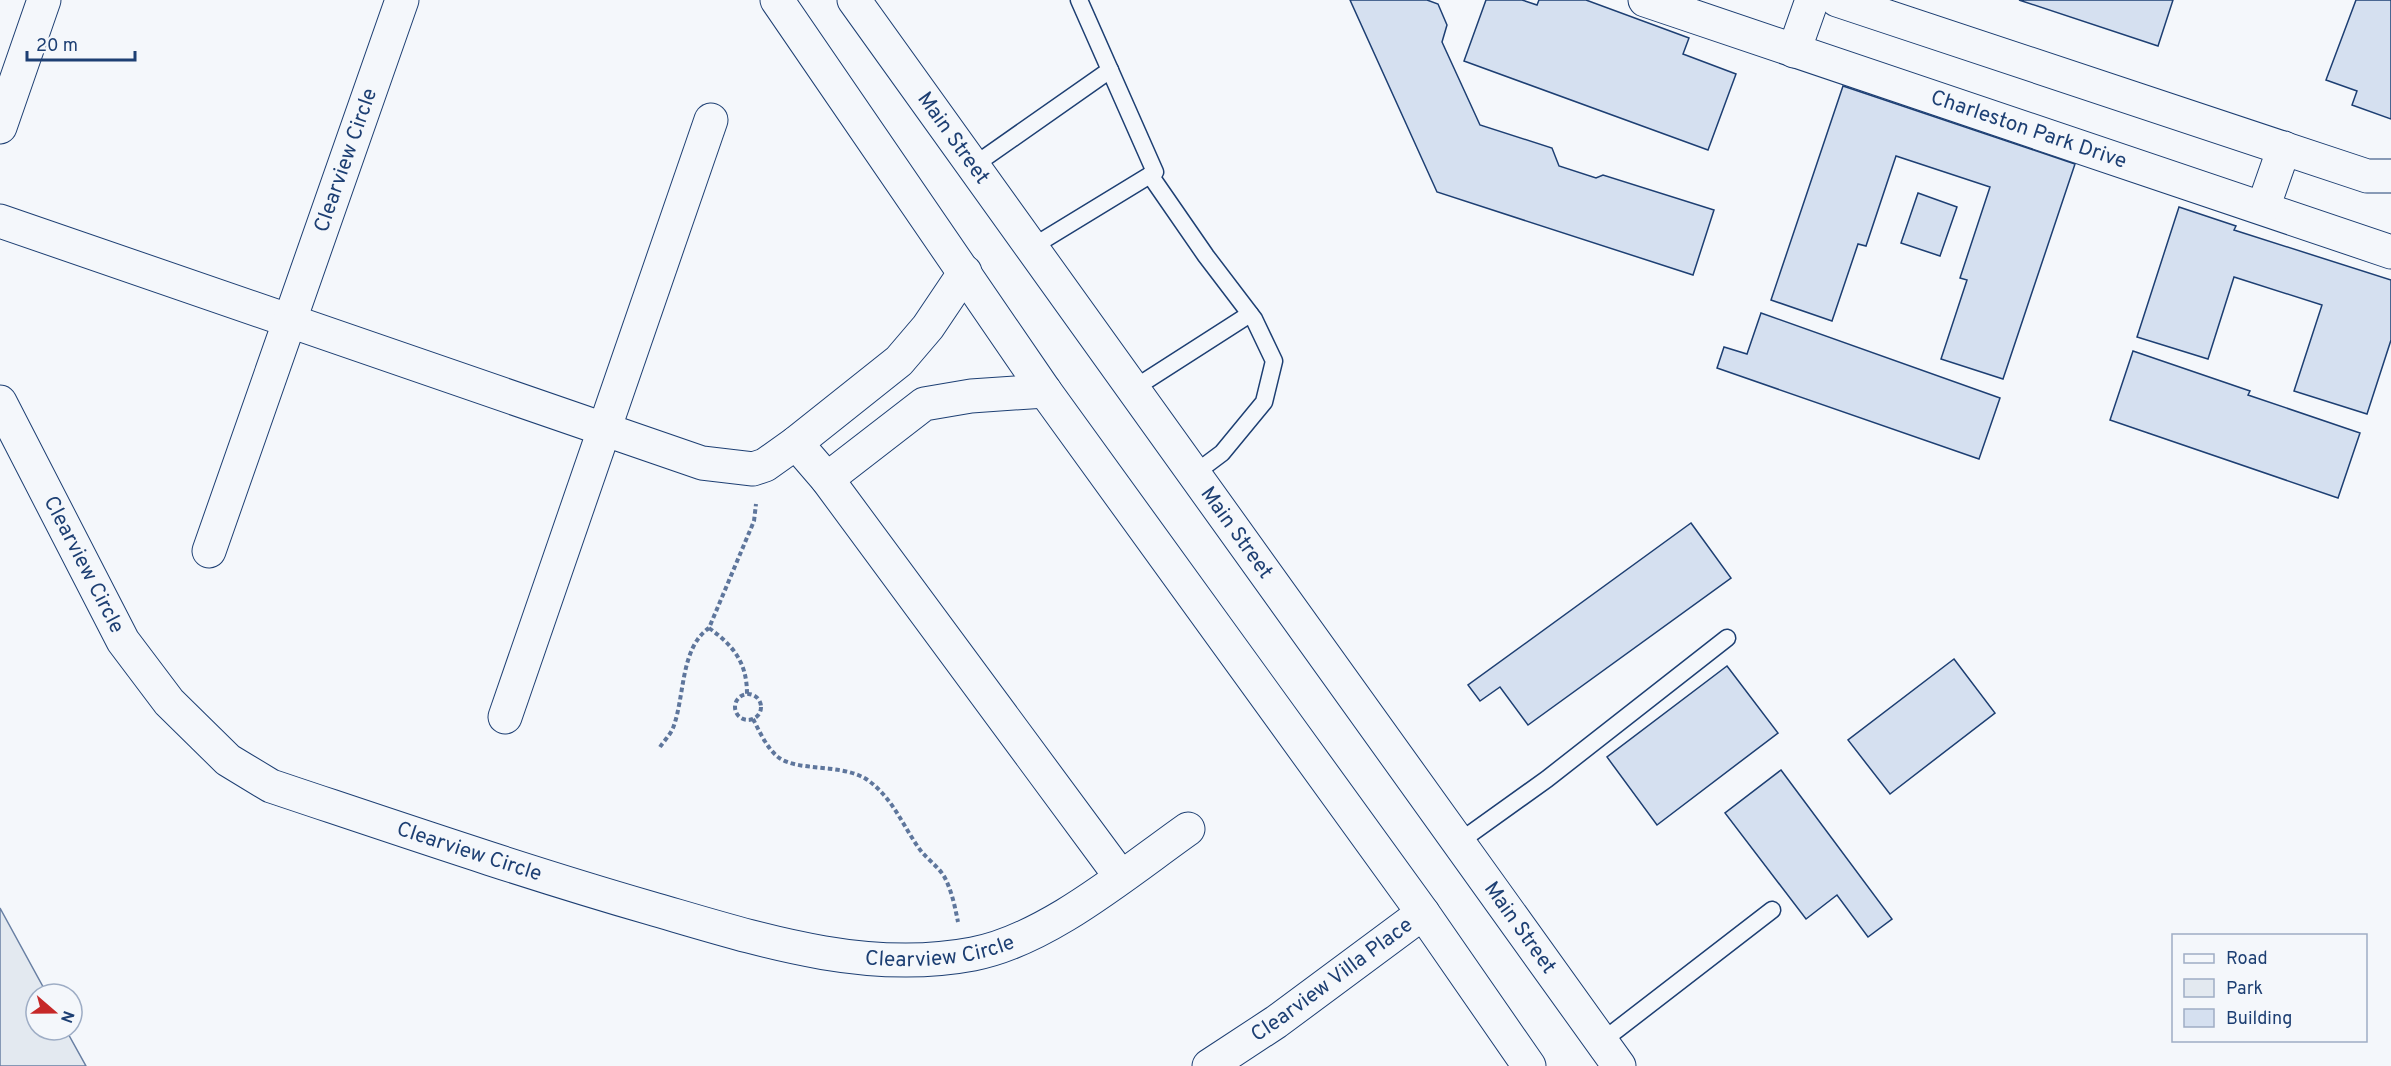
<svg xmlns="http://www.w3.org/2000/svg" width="2391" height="1066" viewBox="0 0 2391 1066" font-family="Overpass,sans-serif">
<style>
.green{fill:#e3e9f0;stroke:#687fa3;stroke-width:1.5}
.building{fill:#d5e0f0;stroke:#1d3f73;stroke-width:1.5}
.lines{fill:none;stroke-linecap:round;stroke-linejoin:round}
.service-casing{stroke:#1d3f73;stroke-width:19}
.minor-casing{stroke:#1d3f73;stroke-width:35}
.trunk-casing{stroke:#1d3f73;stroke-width:35}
.path{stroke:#5e769c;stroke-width:4;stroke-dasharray:4.5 3;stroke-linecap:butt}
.service{stroke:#f4f7fb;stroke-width:16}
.minor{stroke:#f4f7fb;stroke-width:33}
.trunk{stroke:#f4f7fb;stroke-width:33}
.labels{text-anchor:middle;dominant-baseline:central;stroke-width:4.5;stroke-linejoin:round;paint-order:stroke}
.street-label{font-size:21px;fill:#1d3f73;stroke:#f4f7fb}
</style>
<rect width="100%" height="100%" fill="#f4f7fb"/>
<polygon class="green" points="0,908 47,994 36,994 36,1030 66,1030 86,1066 0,1066"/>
<g class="building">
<polygon points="1350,0 1427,0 1438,4 1447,25 1442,42 1480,125 1552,148 1559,166 1596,178 1603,175 1714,210 1693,275 1437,192"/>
<polygon points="1486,0 1522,0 1537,5 1539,0 1586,0 1689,38 1683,54 1736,74 1708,150 1464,61"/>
<polygon points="2019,0 2173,0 2158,46"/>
<polygon points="2356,0 2391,0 2391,119 2352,105 2357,91 2326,80"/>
<polygon points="1843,86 2075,164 2003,379 1941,359 1967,280 1960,278 1990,187 1896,156 1866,246 1858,244 1832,321 1771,300"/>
<polygon points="1918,193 1957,207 1940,256 1901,243"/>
<polygon points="2179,207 2236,226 2234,230 2391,280 2391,340 2367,414 2294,391 2322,305 2234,277 2208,359 2137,337"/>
<polygon points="1761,313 2000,398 1979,459 1717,368 1724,347 1747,354"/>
<polygon points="2133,351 2250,391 2248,395 2360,433 2338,498 2110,420"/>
<polygon points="1691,523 1731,578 1528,725 1500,687 1480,701 1468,685"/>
<polygon points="1954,659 1995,713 1890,794 1848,740"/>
<polygon points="1727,666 1778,733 1657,825 1607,757"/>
<polygon points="1781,770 1892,919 1868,937 1837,895 1806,919 1725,813"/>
</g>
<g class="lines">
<defs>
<g id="service">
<polyline points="973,166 1110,70"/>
<polyline points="1150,175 1206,256 1254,319 1274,361 1264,402 1222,453 1194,474"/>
<polyline points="1032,247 1155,172 1079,0"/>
<polyline points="1133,389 1250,314"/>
<polyline points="1459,842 1547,779 1727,638"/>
<polyline points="1601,1042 1772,910"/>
</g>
<g id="minor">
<path id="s1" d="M1645,0L2391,252"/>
<polyline points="1837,0 2367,176 2391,176"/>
<polyline points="1794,51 1812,0"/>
<polyline points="0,127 44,0"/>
<polyline points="2263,208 2284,148"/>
<polyline points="0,221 702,463 753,469 765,465 796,443 899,361 928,327 965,272"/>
<path id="s2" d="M0,402L123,641L169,702L228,760L271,786C397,828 522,871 650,908C754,938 863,975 973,954C1047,940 1127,872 1188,829"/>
<polyline points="796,443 827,479 1121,877"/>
<polyline points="827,479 924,404 971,396 1045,391"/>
<path id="s3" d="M209,551L402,0"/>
<polyline points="505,717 711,120"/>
<path id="s4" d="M1209,1066L1276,1022L1423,913"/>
</g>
<g id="trunk">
<polyline points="777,0 1045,391 1423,913 1529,1066"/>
<path id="s5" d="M854,0L1619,1066"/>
</g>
</defs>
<use href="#service" class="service-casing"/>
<use href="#minor" class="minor-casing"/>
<use href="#trunk" class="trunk-casing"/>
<g class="path">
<path d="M709,628C734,646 747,663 747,694"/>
<circle cx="748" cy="707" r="13"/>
<path d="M753,719C760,732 766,747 778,757C797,772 840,763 866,779C893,797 903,827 921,851C929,861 939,867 945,878C952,892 955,907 958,922"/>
<path d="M660,747C664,741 670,735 673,728C685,697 680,648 709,628L754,521L756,504"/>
</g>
<use href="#service" class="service"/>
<use href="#minor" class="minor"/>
<use href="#trunk" class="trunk"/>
</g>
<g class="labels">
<g class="street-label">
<text stroke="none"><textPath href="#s1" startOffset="405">Charleston Park Drive</textPath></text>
<text stroke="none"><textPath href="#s5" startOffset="170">Main Street</textPath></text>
<text stroke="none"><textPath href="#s3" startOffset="414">Clearview Circle</textPath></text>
<text stroke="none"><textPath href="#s5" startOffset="656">Main Street</textPath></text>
<text stroke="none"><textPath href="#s2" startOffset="183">Clearview Circle</textPath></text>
<text stroke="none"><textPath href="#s2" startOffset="687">Clearview Circle</textPath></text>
<text stroke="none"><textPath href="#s5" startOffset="1142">Main Street</textPath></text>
<text stroke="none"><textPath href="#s2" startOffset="1173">Clearview Circle</textPath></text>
<text stroke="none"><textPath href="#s4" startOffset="150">Clearview Villa Place</textPath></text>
</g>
</g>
<rect x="2172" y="934" width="195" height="108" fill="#f4f7fb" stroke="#9eadc5" stroke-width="1.5"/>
<rect x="2184" y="954" width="30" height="9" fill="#f4f7fb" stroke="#9eadc5" stroke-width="1.5"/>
<text x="2226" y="964" font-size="18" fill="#1d3f73">Road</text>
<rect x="2184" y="979" width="30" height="18" fill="#e3e9f0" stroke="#9eadc5" stroke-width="1.5"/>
<text x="2226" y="994" font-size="18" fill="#1d3f73">Park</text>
<rect x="2184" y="1009" width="30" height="18" fill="#d5e0f0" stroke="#9eadc5" stroke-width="1.5"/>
<text x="2226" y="1024" font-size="18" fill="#1d3f73">Building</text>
<g transform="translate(54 1012) rotate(110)"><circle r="28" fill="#f4f7fb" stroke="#9eadc5" stroke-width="1.5"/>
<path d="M0-4.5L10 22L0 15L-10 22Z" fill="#c62828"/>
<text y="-9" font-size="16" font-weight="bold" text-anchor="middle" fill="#1d3f73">N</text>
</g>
<path d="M27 51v9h108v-9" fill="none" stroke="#1d3f73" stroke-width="3"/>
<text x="36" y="51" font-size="18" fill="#1d3f73" stroke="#f4f7fb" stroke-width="4.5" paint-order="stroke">20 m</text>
</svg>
